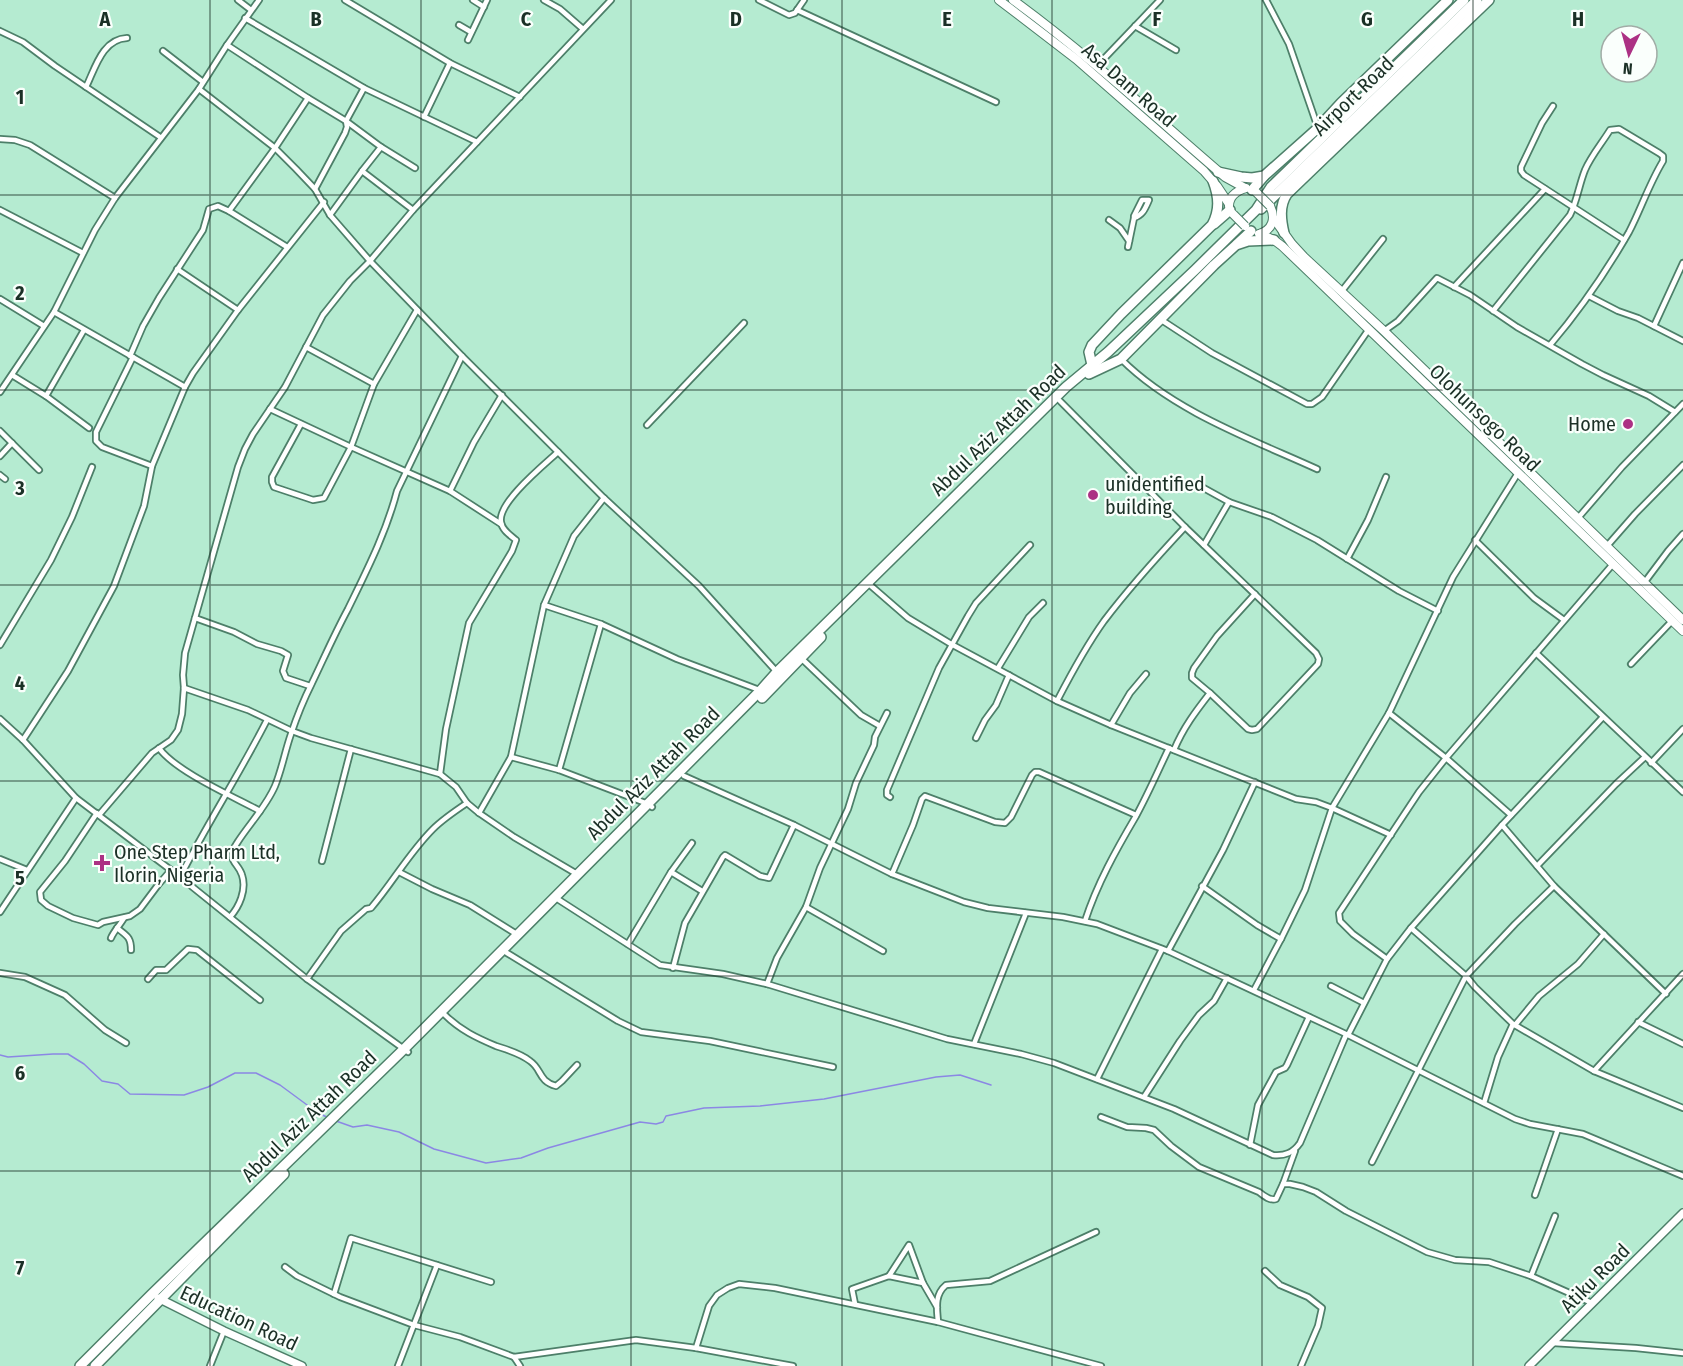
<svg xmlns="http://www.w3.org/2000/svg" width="1683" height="1366" viewBox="0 0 1683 1366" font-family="'Fira Sans Condensed',sans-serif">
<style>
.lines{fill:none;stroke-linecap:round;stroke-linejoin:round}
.stream{stroke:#8b87e4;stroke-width:1.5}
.street-casing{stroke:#4d7f69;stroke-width:8}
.secondary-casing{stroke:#4d7f69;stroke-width:10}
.primary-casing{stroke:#4d7f69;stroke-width:10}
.highway-casing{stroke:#4d7f69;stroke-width:12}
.street{stroke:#fff;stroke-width:4.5}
.secondary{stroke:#fff;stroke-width:7}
.primary{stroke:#fff;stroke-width:8}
.highway{stroke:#fff;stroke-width:9}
.primary-bridge-casing{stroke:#4d7f69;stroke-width:10;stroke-linecap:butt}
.primary-bridge{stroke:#fff;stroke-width:8}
.grid{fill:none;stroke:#1b3026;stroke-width:1.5;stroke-opacity:0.55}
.poi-dot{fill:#ac3184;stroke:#fafffc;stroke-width:2}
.labels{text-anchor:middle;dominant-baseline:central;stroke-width:4.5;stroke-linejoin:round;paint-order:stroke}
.street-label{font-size:20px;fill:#1b3026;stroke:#fafffc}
.poi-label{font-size:20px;fill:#1b3026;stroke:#fafffc;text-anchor:start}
.grid-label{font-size:20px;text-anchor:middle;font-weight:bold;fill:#1b3026;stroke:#fafffc;stroke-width:4.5;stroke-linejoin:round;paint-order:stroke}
</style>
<rect width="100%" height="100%" fill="#b5ebd1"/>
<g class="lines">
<g class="stream">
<polyline points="0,1055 8,1057 53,1054 68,1054 84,1064 102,1081 118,1084 130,1094 184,1095 208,1087 235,1073 256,1073 280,1085 318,1113 329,1118"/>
<polyline points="336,1121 353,1127 367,1125 399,1132 434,1149 486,1163 521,1158 548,1148 640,1122 656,1124 663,1122 666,1116 704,1108 760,1106 824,1099 936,1077 960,1075 991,1085"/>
</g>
<defs>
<g id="street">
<polyline points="238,0 251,10"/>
<polyline points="345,0 450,63 520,97"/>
<polyline points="473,0 484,7"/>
<polyline points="544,0 560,9 583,29"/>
<polyline points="759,0 789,15 795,13 804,0"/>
<polyline points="1266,0 1289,44 1318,128"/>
<polyline points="797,10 996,102"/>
<polyline points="245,18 364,88 477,142"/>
<polyline points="459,25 471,32"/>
<polyline points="1135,26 1176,50"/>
<polyline points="0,31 23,42 55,66 160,137"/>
<polyline points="468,40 487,0"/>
<polyline points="227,45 308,98 346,121 381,147 415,168"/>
<polyline points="163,51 203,82"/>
<polyline points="1097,66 1160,0"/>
<path d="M86,87C95,69 102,39 127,38"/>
<polyline points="199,89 275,148 296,169 315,189 330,215 370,261 462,356 604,498 699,586 776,671"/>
<polyline points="1553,106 1542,123 1521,167 1521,171 1524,175 1624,240"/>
<polyline points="424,117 450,63"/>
<polyline points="0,139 15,140 30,145 115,198"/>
<polyline points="362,171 413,210"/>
<polyline points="315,189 345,133 347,127 346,121 364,88"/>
<polyline points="0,210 83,253"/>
<polyline points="229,211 275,148 308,98"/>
<polyline points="330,215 362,171 381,147"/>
<polyline points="1109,220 1120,228 1129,241"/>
<path d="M1128,247L1134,218V216L1142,200H1149C1145,209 1143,215 1134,218"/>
<polyline points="177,269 238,310"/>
<polyline points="1454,287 1545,189"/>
<polyline points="1341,292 1383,239"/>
<polyline points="1589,296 1618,311 1638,318 1683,341"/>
<polyline points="0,299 44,326"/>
<path d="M1493,311L1570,215C1577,201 1579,185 1585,170C1591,156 1602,143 1610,130L1619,129L1659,153L1663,156V161C1649,184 1641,209 1629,232C1606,272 1580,310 1550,345"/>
<polyline points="54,312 185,387"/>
<polyline points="1160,319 1212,353 1307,404 1312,404 1322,397 1369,329"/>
<polyline points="1654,326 1683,263"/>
<polyline points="1384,331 1398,321 1437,278 1470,295 1517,327 1582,364 1603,375 1649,396 1675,412"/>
<polyline points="306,347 374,384"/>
<polyline points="130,356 143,326 159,298 203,230 209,209 218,206 229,211 287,247"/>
<polyline points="133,357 96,432 96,441 102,447 152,466"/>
<path d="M1121,359C1173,411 1251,439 1317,469"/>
<polyline points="12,375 46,396 84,330"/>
<polyline points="0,392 54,312 95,230 115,198 199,89 227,45 259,0"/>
<polyline points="46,396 89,428"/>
<path d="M1060,401L1185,527L1316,653L1319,659L1318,664L1257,729L1252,730L1248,729L1210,693C1196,711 1183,728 1174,750"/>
<polyline points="270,409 351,447 450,491 501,524"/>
<polyline points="301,424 272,477 272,482 274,487 313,500 324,498 351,447 374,384 417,310"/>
<polyline points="647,425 744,323"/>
<polyline points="0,431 39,470"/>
<polyline points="0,456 12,443"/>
<polyline points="0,475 5,479"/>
<polyline points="1200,486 1229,502 1272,517 1317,540 1399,591 1438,611"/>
<polyline points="450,491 474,442 502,395"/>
<polyline points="1578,518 1622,467 1683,404"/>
<polyline points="1475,540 1534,598 1564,620"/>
<polyline points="1204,545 1229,502"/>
<polyline points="1607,546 1635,514 1683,465"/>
<polyline points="1347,559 1368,520 1386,477"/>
<polyline points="1644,583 1668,551 1683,534"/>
<polyline points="870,585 908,618 951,644 1057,701 1111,725 1296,799 1316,802 1332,808 1389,713 1453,577 1518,473"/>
<polyline points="544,605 601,624 677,659 762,691"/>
<polyline points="195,618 234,632 257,644 281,651 288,655 283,671 286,678 310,686"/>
<polyline points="0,645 51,560 72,517 92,467"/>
<polyline points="1536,653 1683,792"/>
<polyline points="801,658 861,715 880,726"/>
<polyline points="1631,664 1672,621"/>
<polyline points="998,668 1029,617 1043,603"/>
<polyline points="184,688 248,710 292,731 311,738 440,774 456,787 467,803 479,813 514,837 577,874"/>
<polyline points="1210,693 1192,678 1192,673 1194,668 1217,636 1255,594"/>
<path d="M1057,701C1071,674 1086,646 1104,621C1129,588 1157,557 1185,527"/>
<polyline points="1389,713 1446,758 1511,815"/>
<polyline points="0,719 23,740 76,798 180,877 307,979 408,1052"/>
<polyline points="1111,725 1130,693 1146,674"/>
<polyline points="976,738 985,720 996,705 1009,675"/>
<polyline points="23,740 68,671 114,586 144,506 152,466 185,387 193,373 238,310 324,202"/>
<path d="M159,748C175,771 234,797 260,811"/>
<polyline points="511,757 559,770 648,804 652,807"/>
<polyline points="1651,763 1683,729"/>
<polyline points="559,770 601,624"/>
<path d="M440,774L446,729L469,623L512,551L516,540C510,535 502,530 501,522C497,503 545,464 558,452"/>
<polyline points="684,776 794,825 892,874 964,902 988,908 1063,917 1097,924 1168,951 1348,1035 1515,1119 1530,1124 1583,1134 1683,1176"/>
<polyline points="890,797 887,795 887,790 939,668 968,616 976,603 1030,545"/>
<polyline points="97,813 65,861 40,892 41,900 48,906 73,918 98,925 103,922 130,916 140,909 158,885 171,870"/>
<polyline points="479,813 511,757 544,605 574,536 604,498"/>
<polyline points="99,815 152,753 171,740 178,730 182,714 184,688 183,675 185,653 238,467 245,449 253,434 285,387 323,315 350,281 370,261 413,210 611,0"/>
<polyline points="1502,825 1554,886 1666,994"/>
<polyline points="0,859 27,870"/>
<polyline points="322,861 351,749"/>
<polyline points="1537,866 1616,784 1645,757"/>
<polyline points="399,872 432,889 470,905 518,935"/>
<polyline points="671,872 702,891"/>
<polyline points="892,874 913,825 922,799 925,796 995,822 1005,823 1011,817 1032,775 1035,772 1039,772 1136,815"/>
<path d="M180,877C207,824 240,773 267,720"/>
<polyline points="1202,886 1257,925 1281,939"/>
<path d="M559,900L660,965L723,974L767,984L947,1039L1021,1054L1054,1063L1174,1109L1273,1155C1285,1156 1293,1153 1300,1143L1346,1035"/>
<polyline points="806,907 883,951"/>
<polyline points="0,912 76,798"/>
<path d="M230,917C239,907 247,890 242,875C238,862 225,861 237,843C249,824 266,807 275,786C282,769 285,751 291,734C297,716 304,699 312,683C324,658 335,633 348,609C367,570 386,533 397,491L462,356"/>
<path d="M1085,921C1097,884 1116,850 1136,816C1148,794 1158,771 1169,748"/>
<path d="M117,928C127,936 131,937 131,950"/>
<polyline points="1411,928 1466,976 1475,987 1513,1024 1594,1071 1683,1108"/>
<path d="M111,938C114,931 120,925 124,918"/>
<polyline points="628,944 671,872 692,843"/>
<polyline points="1168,951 1223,850 1255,782"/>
<polyline points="507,953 618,1021 641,1032 710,1041 833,1067"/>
<polyline points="1387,959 1353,934 1340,921 1339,913 1419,792 1446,758 1613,564"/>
<polyline points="673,968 685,923 723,857 725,855 760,876 769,878 794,825"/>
<polyline points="0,973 25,977 65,995 105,1030 126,1043"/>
<polyline points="148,979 156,970 166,970 188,949 197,950 260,1000"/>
<path d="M307,979L341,931L366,909L371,908C393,882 409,853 433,829C443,819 455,811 467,803"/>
<polyline points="767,984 777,958 806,907 820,868 848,809 856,783 874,745 875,737 887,713"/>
<polyline points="1331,986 1364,1003"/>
<polyline points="1254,990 1281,939 1305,890 1332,808 1391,835"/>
<path d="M445,1015C460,1030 477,1038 496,1046C508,1050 520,1053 530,1061C542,1069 538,1081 556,1086L562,1081L577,1065"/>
<polyline points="1638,1022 1683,1044"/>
<polyline points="1515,1025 1539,996 1578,964 1604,934"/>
<polyline points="1348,1035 1387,959 1411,928 1502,825 1603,717"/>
<polyline points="974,1044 1026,913"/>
<polyline points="1594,1071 1683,974"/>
<polyline points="1097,1079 1162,949"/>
<polyline points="1144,1097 1180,1041 1199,1015 1214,1001 1227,978"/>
<polyline points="1484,1103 1498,1057 1513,1024"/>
<path d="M1101,1117L1127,1127L1146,1128L1154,1130L1171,1146L1199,1167L1259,1192C1264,1196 1270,1201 1276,1199L1283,1184H1290L1303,1187L1316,1192L1346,1211L1427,1252L1455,1260L1489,1262L1531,1276L1592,1303"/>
<polyline points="1250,1145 1258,1105 1276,1072 1285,1068 1287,1065 1309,1017"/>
<polyline points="1372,1162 1466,976 1515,924 1554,886"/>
<polyline points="1283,1184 1295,1151"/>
<polyline points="1535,1195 1558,1129"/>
<polyline points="285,1267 297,1276 340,1297 414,1325 460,1337 514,1357 636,1340 696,1348 793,1366"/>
<polyline points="1265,1271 1280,1285 1308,1297 1322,1308 1318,1326 1301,1366"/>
<polyline points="889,1276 909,1245 923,1283"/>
<polyline points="1531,1276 1555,1216"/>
<polyline points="334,1294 351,1238 491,1282"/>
<polyline points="855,1304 852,1289 889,1276 923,1283 937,1307"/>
<path d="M938,1322C937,1309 934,1295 946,1285L990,1281L1096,1232"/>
<polyline points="1553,1343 1636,1348 1683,1353"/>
<polyline points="696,1348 709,1306 717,1295 728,1288 739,1284 775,1288 938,1322 1101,1366"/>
<polyline points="514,1357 520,1366"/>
<polyline points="210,1366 224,1331"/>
<polyline points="398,1366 437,1265"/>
</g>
<g id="secondary">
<polyline points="158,1298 224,1331 302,1366"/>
<polyline points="1529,1366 1683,1213"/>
</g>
<g id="primary">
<polyline points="999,0 1076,59 1204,171 1217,186 1229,204"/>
<path d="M1013,0C1087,54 1155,117 1225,177L1245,188"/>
<path d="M1229,206C1229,196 1236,191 1246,188"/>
<polyline points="1274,219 1292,244 1304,257 1384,331 1683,620"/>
<path d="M1259,234C1273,230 1276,218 1270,206"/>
<polyline points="1260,234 1274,240 1282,246 1683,631"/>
</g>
<g id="highway">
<polyline points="1218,172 1241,177 1252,178 1264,176 1318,128 1341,103 1448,0"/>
<polyline points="1252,190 1264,176"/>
<polyline points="1261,209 1477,0"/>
<polyline points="1214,224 1230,210"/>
<path d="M1284,233C1281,220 1279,206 1287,194L1489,0"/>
<polyline points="1237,244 1251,231"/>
<path d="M1092,365L1089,352L1092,345L1121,314L1212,225C1220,210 1219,197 1213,181"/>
<polyline points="1089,374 1121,359 1214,265 1236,245 1248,241 1274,240"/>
<polyline points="762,698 821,637"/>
<polyline points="80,1366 151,1295 404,1049 761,690 777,672 1066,387 1108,352 1195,270 1256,210 1271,187 1464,0"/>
<polyline points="95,1366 284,1174"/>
</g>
</defs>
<use href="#street" class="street-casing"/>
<use href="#secondary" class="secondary-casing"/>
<use href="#primary" class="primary-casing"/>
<use href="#highway" class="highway-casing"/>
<use href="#street" class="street"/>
<use href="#secondary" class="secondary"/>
<use href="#primary" class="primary"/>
<use href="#highway" class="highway"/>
<defs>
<g id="primary-bridge">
<polyline points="1256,192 1270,206"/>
<polyline points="1233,214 1245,226"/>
</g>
</defs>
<use href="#primary-bridge" class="primary-bridge-casing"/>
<use href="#primary-bridge" class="primary-bridge"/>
</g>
<path class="grid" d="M210,0V1366M421,0V1366M631,0V1366M842,0V1366M1052,0V1366M1262,0V1366M1473,0V1366M0,195H1683M0,390H1683M0,585H1683M0,781H1683M0,976H1683M0,1171H1683"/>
<g class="poi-dot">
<circle cx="1628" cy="424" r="6"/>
<circle cx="1093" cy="495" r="6"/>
<path d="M99 854h6v6h6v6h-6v6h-6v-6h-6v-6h6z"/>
</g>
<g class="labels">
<g class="street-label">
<text transform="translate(1129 85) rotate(41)">Asa Dam Road</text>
<text transform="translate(1353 96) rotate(-44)">Airport Road</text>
<text transform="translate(1485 418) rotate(44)">Olohunsogo Road</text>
<text transform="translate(998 430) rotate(-44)">Abdul Aziz Attah Road</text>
<text transform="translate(653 773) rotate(-45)">Abdul Aziz Attah Road</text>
<text transform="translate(309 1116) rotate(-44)">Abdul Aziz Attah Road</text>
<text transform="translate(1595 1278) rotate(-45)">Atiku Road</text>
<text transform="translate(239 1318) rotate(25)">Education Road</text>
</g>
<g class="poi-label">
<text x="1616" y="424" text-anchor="end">Home</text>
<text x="1105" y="484">unidentified<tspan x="1105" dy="23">building</tspan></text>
<text x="114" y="852">One Step Pharm Ltd,<tspan x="114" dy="23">Ilorin, Nigeria</tspan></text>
</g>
</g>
<g class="grid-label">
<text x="105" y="26">A</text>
<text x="316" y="26">B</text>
<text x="526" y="26">C</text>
<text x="736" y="26">D</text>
<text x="947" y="26">E</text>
<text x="1157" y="26">F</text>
<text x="1367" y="26">G</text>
<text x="1578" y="26">H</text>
<text x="20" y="104">1</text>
<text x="20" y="300">2</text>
<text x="20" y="495">3</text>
<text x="20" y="690">4</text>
<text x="20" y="885">5</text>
<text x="20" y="1080">6</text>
<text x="20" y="1275">7</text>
</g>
<g transform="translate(1629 54) rotate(185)"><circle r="28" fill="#fafffc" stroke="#a1aca6" stroke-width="1.5"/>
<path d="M0-4.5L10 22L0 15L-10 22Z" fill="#ac3184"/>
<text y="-9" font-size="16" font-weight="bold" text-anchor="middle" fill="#1b3026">N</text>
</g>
</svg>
